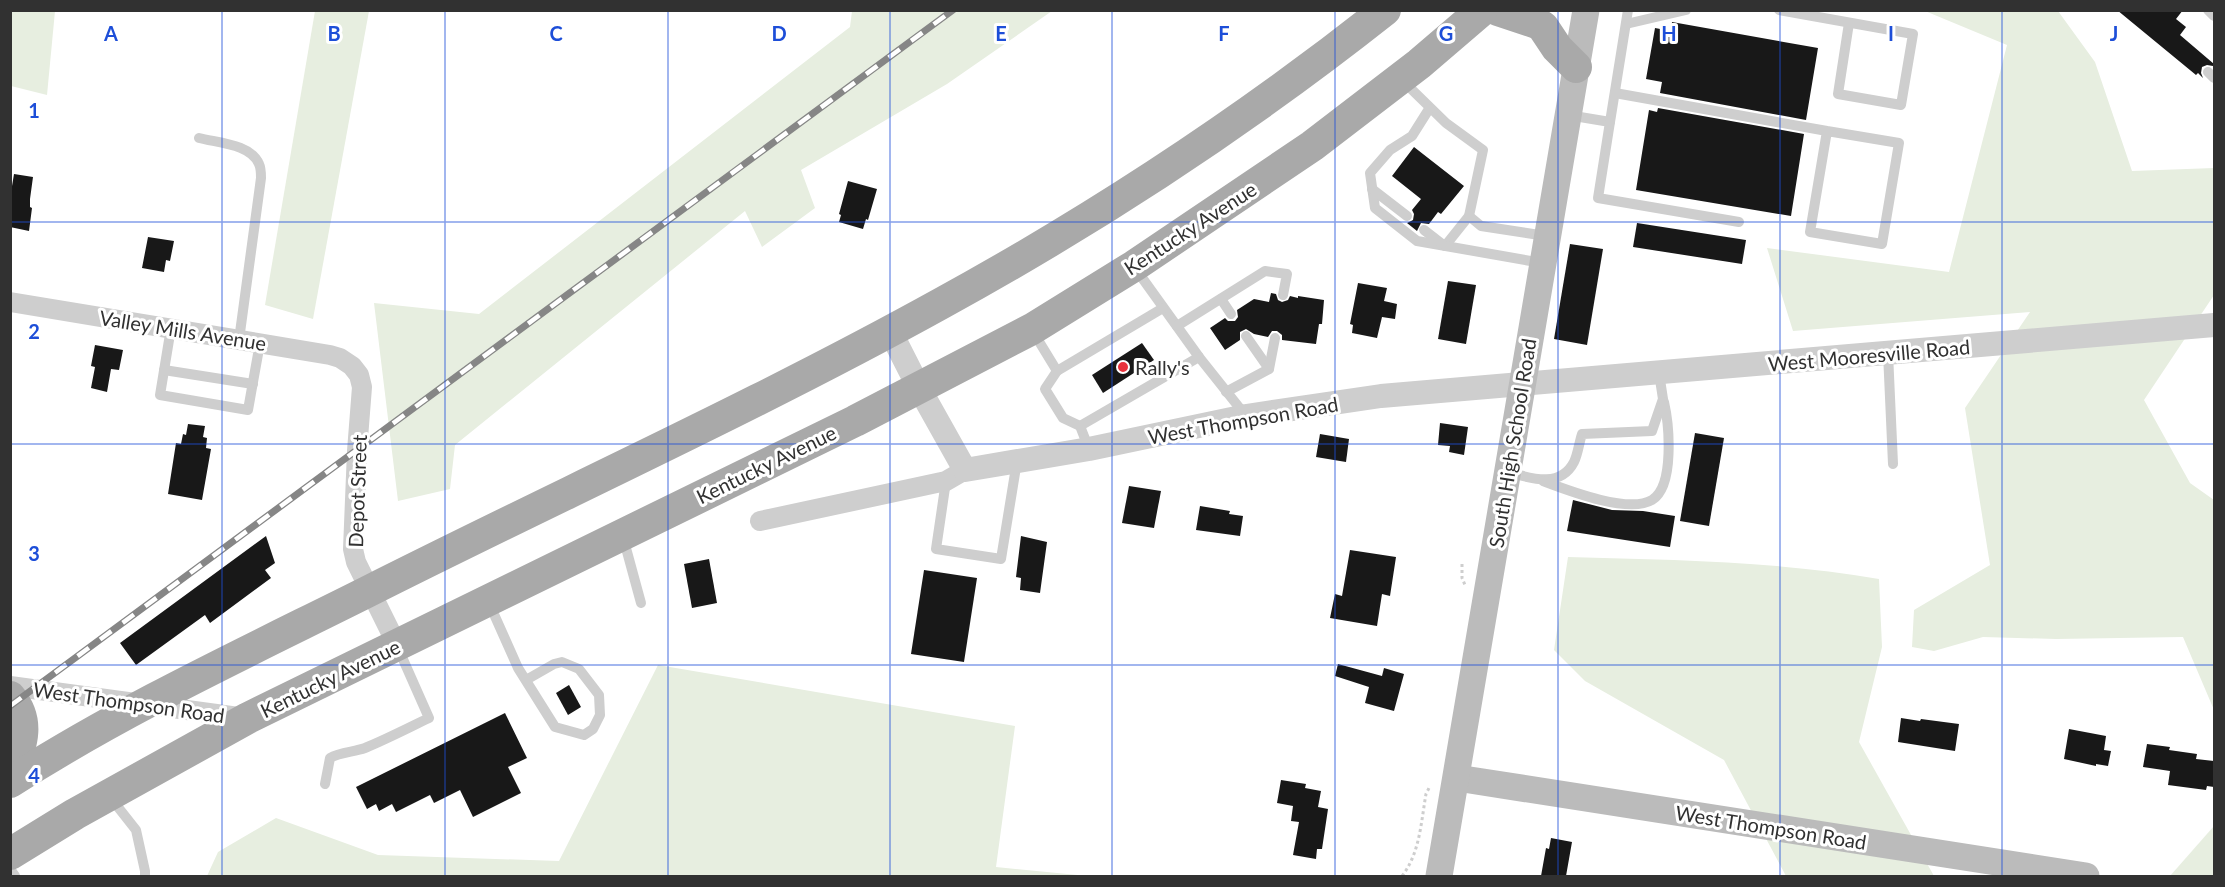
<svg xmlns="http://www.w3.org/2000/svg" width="2225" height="887" viewBox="0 0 2225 887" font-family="Lato,sans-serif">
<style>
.green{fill:#e7eee0}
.building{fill:#181818}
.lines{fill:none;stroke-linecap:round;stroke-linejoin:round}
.path{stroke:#cecece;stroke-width:3;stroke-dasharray:3 3;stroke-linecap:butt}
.service{stroke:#cecece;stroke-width:10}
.minor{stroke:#cecece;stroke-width:20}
.tertiary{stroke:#cecece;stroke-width:24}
.secondary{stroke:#bbb;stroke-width:27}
.primary{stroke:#a9a9a9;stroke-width:32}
.rail-casing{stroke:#868686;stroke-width:7}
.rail{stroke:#fff;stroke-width:4.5;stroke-dasharray:14;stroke-linecap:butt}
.grid{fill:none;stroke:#1d4ed8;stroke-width:1.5;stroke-opacity:0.55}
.poi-dot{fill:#e9323c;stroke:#fff;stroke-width:2}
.labels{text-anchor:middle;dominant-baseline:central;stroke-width:6;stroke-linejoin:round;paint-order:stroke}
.street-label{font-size:20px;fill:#313131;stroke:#fff}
.poi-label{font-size:20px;fill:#313131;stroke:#fff;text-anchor:start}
.grid-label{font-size:20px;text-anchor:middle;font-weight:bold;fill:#1d4ed8;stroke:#fff;stroke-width:6;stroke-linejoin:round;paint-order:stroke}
</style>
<rect width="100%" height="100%" fill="#fff"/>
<g class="green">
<polygon points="10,11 55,11 47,95 11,86"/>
<polygon points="315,11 369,11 313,319 265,305"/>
<polygon points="852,11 1052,11 947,84 801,170 815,208 762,247 745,211 455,445 450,489 398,501 374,303 479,314 850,27"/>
<polygon points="1925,11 2058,11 2095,62 2132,171 2214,168 2214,295 2144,400 2190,483 2214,500 2214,710 2183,637 2056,639 1983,637 1934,651 1912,647 1914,610 1990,565 1965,408 2030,312 1793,331 1767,248 1949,272 2007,45"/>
<path d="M1568,557C1672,560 1776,561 1879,579L1882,647L1859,742L1934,876H1786L1724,760L1585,681L1554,650Z"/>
<polygon points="658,665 1015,726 996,867 1088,876 207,876 218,852 276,818 378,855 559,861"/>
<polygon points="2214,826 2214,876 2170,876"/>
</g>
<g class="building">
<polygon points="2117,10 2183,10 2176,19 2186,27 2180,35 2214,64 2213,66 2207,65 2202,67 2201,73 2203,78 2198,73 2196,75"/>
<polygon points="1672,22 1818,48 1806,120 1660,93 1662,82 1646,79 1655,28 1671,31"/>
<polygon points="1658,108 1804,134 1791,216 1636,190 1649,110 1657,112"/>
<polygon points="1414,147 1464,186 1441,214 1438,212 1429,224 1421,223 1417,231 1407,223 1413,220 1414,214 1412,210 1421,199 1392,176"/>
<polygon points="14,174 33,177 30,199 30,207 32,208 29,231 10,227 10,186 12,186"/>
<polygon points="848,181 877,189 868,220 866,219 863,229 839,222 841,215 839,214"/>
<polygon points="1637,223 1746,240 1742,264 1633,247"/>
<polygon points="148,237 174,241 170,261 166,260 164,272 142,268"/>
<polygon points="1570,244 1603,249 1587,345 1554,339"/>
<polygon points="1448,281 1476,285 1466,344 1438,339"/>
<polygon points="1358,283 1387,288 1384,301 1397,304 1395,319 1382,317 1377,338 1352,333 1353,325 1350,324"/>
<polygon points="1271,293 1276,294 1278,300 1282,302 1288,300 1290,296 1298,298 1298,296 1324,300 1322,324 1319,324 1316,344 1282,340 1282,335 1277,331 1272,331 1268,337 1254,334 1246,329 1240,332 1240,340 1225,350 1210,328 1225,318 1228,321 1235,321 1238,317 1237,310 1254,299 1269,302"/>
<polygon points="1142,343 1154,360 1103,393 1092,375"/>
<polygon points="95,345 123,350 119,370 111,369 107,392 91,388 95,367 91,366"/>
<polygon points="1440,423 1468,427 1464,455 1449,452 1450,446 1438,445"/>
<polygon points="188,424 205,426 203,437 207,438 206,448 211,449 202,500 168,494 176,443 181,444 183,434 186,435"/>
<polygon points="1695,433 1724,438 1709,526 1680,521"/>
<polygon points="1320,434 1349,439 1346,462 1316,457"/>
<polygon points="1129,486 1161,491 1154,528 1122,523"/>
<polygon points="1573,500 1612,510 1643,511 1675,516 1670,547 1567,531"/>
<polygon points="1200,506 1230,511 1229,514 1243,516 1240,536 1196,530"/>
<polygon points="266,536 275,563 265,570 271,578 210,623 205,615 136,665 120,643"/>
<polygon points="1021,536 1047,542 1040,593 1020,590 1021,578 1016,577"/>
<polygon points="1350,550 1396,557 1390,596 1382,594 1377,626 1330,618 1335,594 1342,596"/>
<polygon points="709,559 717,603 692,608 684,564"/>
<polygon points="924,570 977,578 964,662 911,654"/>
<polygon points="1338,664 1382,676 1384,668 1404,674 1394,711 1365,703 1369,687 1335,676"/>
<polygon points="569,685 581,707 568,715 556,693"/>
<polygon points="505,713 527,758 508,767 521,793 473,817 460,790 434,803 430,795 396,812 392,804 379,811 376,804 367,809 356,787"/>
<polygon points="1901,718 1920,721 1921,719 1959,724 1955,751 1898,742"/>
<polygon points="2069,729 2106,736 2104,750 2111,751 2108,766 2096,764 2096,766 2064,759"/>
<polygon points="2147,744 2170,747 2169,750 2197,754 2196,759 2214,761 2214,787 2207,786 2206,790 2168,785 2170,771 2143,767"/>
<polygon points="1281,780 1306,784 1305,788 1321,791 1318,807 1328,809 1322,849 1317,849 1316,859 1293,855 1299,822 1291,821 1293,806 1277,803"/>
<polygon points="1551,838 1572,842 1566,876 1541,876 1546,848 1549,849"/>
</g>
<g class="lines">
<g class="path">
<polyline points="1462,564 1462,578 1465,585"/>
<path d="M1402,876C1420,853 1421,822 1426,794L1429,788"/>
</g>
<g class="service">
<polyline points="1779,10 1913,34 1901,105 1838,94 1849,23"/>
<polyline points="2208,10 2214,16"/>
<polyline points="1626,24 1686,10"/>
<polyline points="2208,72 2214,78"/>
<polyline points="1403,81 1446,123 1483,150 1469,216 1445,246"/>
<polyline points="1615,93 1827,131 1810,232 1882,244 1899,143 1827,131"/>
<polyline points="1429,109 1412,136 1390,150 1370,173 1375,208 1417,241 1542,263"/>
<polyline points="1568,115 1610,122 1628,10"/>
<polyline points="1610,122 1598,198 1739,222"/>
<path d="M199,138C218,143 251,144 259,164C261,168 261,174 261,178L239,340"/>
<polyline points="1372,189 1407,216"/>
<polyline points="1469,216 1481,226 1546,236"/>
<polyline points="1424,230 1442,244"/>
<polyline points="1135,268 1199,357 1246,416"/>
<polyline points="1221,299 1231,314"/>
<polyline points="1177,326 1265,271 1287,274 1283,295"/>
<polyline points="171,328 160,395 248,410 260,343"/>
<polyline points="1032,330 1057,371"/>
<polyline points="1246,336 1269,369"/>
<polyline points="1888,353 1893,464"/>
<polyline points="164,370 253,384"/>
<polyline points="1226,392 1269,369 1275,338"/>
<polyline points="1080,426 1199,357"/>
<polyline points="1089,449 1080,426 1063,418 1045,389 1057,371 1163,308"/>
<path d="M1508,472C1530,478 1560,489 1574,462C1578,454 1579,443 1582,434L1652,431L1663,399L1659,373"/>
<polyline points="946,481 936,549 1001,559 1017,461"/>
<path d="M1543,481C1567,490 1628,514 1652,500C1675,486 1669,424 1664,402"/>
<polyline points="623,537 641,603"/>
<polyline points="489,603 518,668 555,727 584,735 593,729 600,715 599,695 579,669 562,662 554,664 526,680"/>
<path d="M325,784L330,758C340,752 354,752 365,748C387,739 408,728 429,718L398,648"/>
<polyline points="110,797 136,830 145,871 145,876"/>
<polyline points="10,869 15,876"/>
</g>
<g class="minor">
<polyline points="10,302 330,355 340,358 352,366 359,375 362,387 357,451 353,549 356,562 397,645"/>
<polyline points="760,521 946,481 965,470"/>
<polyline points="10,686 246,718"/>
</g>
<polyline class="tertiary" points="890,331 919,388 965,470 1089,449 1246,416 1381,396 2214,325"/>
<g class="secondary">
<polyline points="1457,778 2086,876"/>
<polyline points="1439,876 1586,10"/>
</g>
<g class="primary">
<polyline points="1498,10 1537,23 1543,27 1557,48 1576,67"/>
<path d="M10,697C32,723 20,747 10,775"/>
<path d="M10,782C124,709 247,652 367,592C559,495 754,407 942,303C1097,218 1246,120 1385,10"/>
<polyline points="10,854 75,814 248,718 855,421 1032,329 1134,266 1312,146 1419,64 1482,10"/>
</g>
<defs>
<polyline id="rail" points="10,706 953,10"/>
</defs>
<use href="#rail" class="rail-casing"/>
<use href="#rail" class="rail"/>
</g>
<path class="grid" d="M222,10V876M445,10V876M668,10V876M890,10V876M1112,10V876M1335,10V876M1558,10V876M1780,10V876M2002,10V876M10,222H2214M10,444H2214M10,665H2214"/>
<circle class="poi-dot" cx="1123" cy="367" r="6"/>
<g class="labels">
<g class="street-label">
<text transform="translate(1190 228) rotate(-33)">Kentucky Avenue</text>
<text transform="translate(183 330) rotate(9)">Valley Mills Avenue</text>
<text transform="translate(1869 355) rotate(-5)">West Mooresville Road</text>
<text transform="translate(1243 420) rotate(-10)">West Thompson Road</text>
<text transform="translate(1512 443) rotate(-81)">South High School Road</text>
<text transform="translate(766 464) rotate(-26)">Kentucky Avenue</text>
<text transform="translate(357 491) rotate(-88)">Depot Street</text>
<text transform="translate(330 678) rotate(-26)">Kentucky Avenue</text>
<text transform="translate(129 702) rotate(8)">West Thompson Road</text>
<text transform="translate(1771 827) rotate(9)">West Thompson Road</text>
</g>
<g class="poi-label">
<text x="1135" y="367">Rally's</text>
</g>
</g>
<g class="grid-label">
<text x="111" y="41">A</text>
<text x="334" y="41">B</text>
<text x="556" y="41">C</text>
<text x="779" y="41">D</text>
<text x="1001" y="41">E</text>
<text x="1224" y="41">F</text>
<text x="1446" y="41">G</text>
<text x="1669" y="41">H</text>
<text x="1891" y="41">I</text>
<text x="2114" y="41">J</text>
<text x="34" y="118">1</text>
<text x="34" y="339">2</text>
<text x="34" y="561">3</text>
<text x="34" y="783">4</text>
</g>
<rect width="2225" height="887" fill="none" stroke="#313131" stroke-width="24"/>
</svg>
